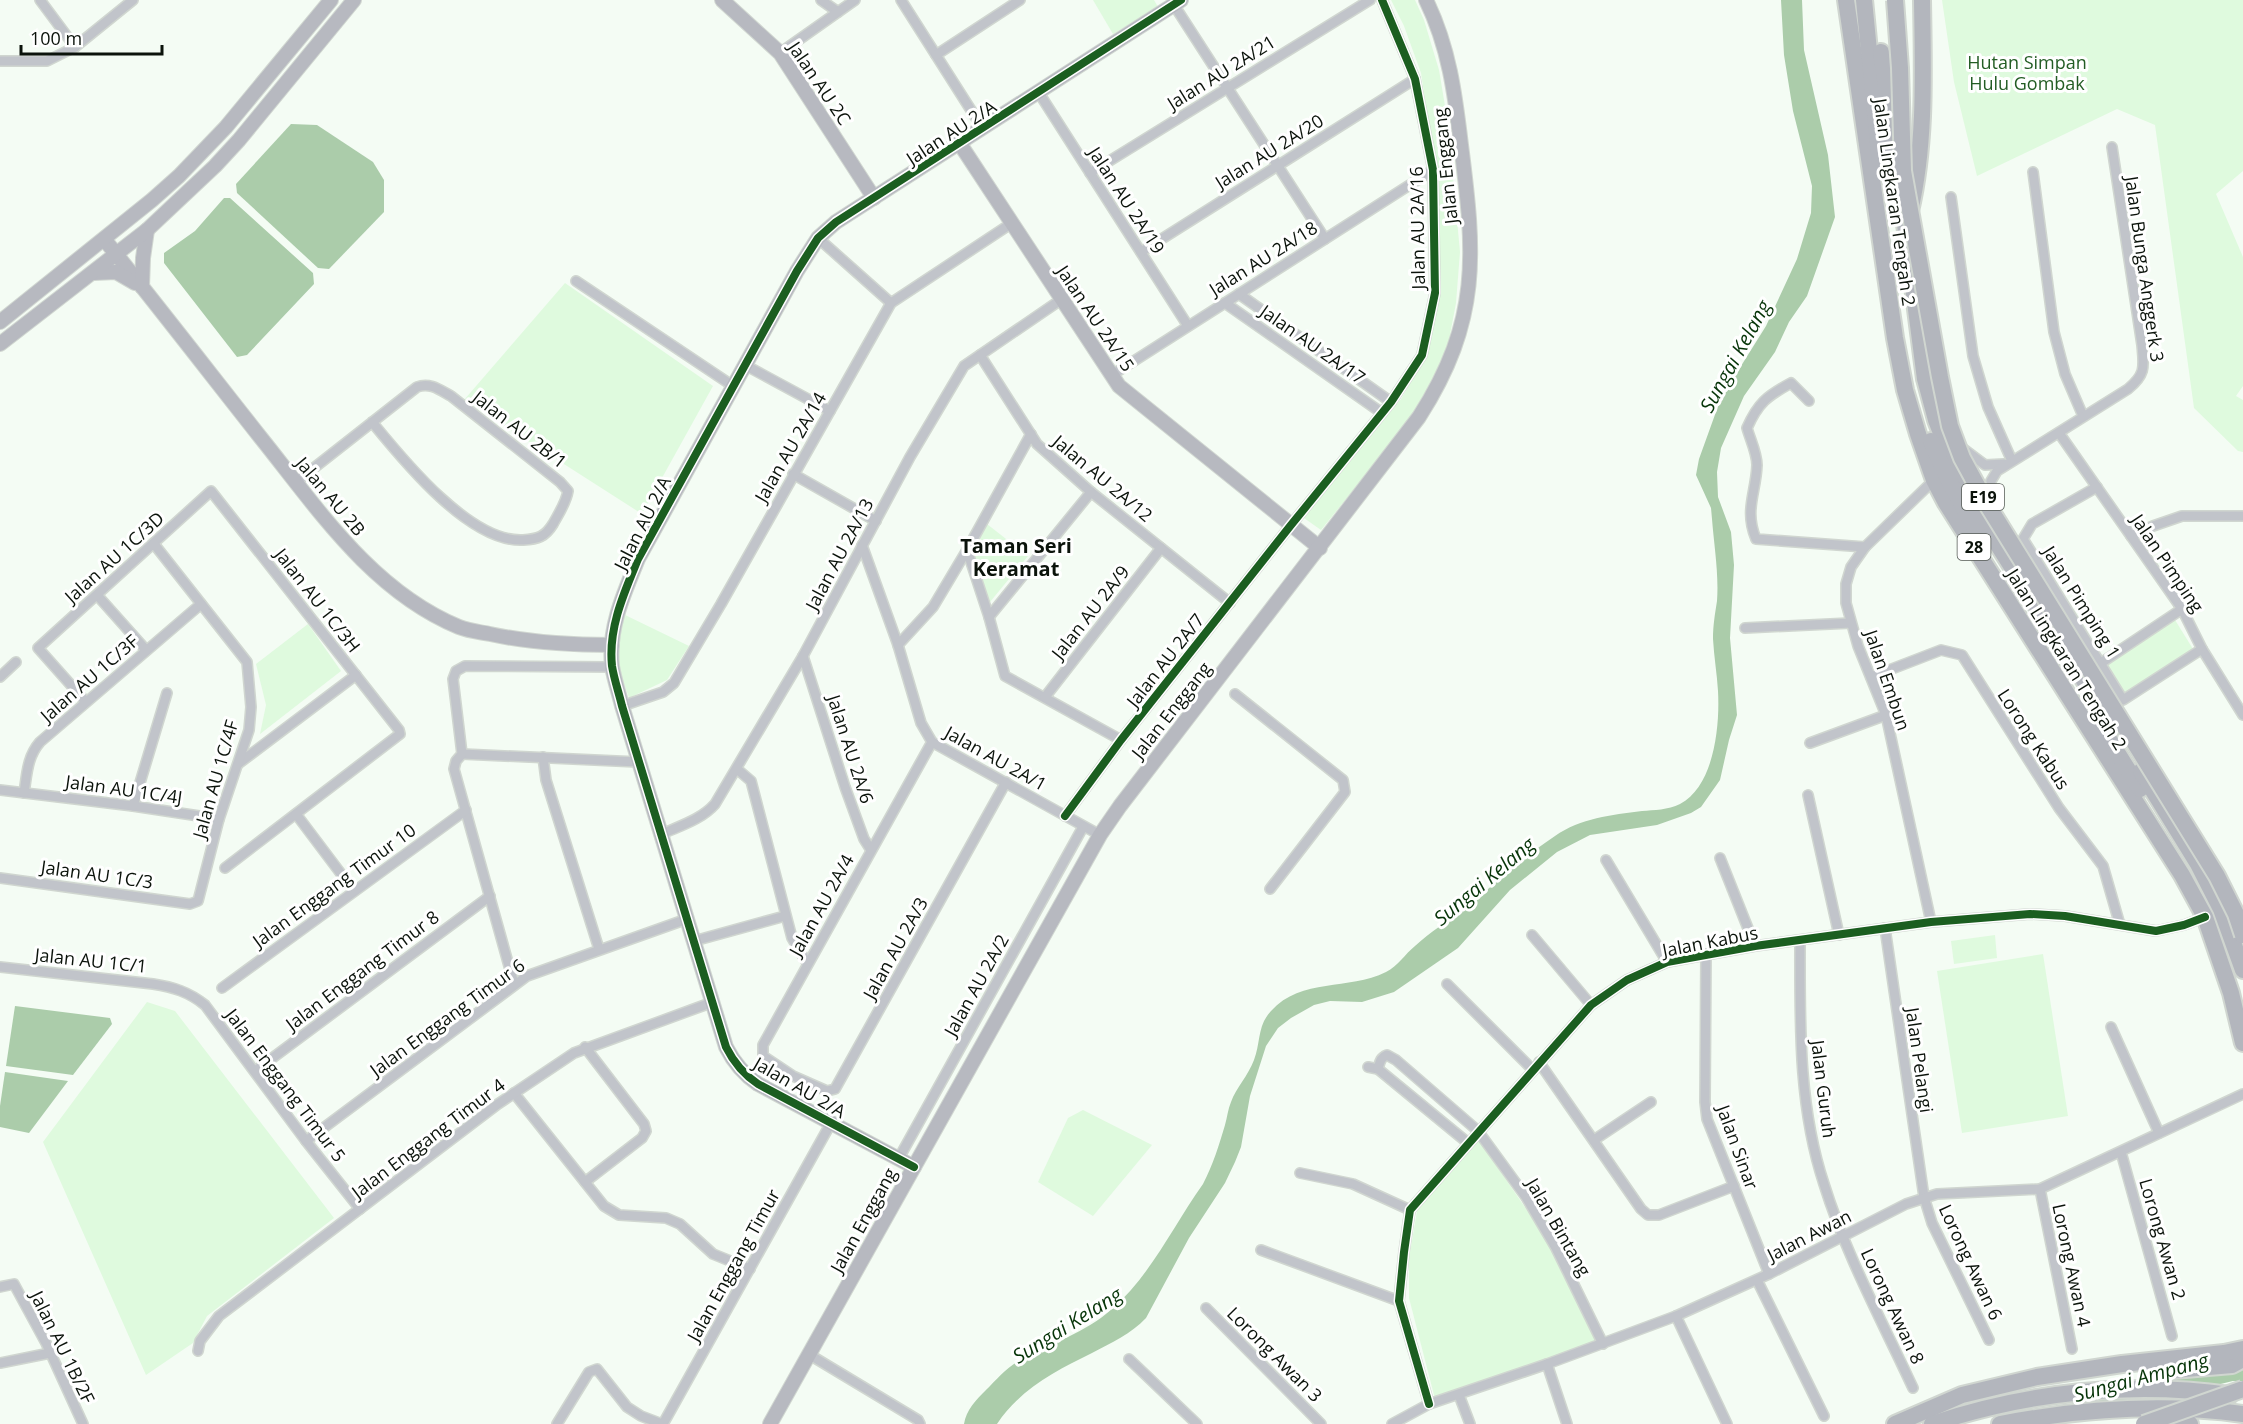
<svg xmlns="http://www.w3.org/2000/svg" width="2243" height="1424" viewBox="0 0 2243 1424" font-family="'Open Sans',sans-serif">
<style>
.green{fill:#dffade}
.water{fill:#abccaa}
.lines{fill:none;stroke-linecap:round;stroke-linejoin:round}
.river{stroke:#abccaa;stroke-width:16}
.street-casing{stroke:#d0d6d0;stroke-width:12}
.secondary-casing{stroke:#d0d6d0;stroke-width:16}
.highway-casing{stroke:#d0d6d0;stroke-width:20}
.street{stroke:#c1c4ca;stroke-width:9}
.secondary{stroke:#b7b9c0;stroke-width:14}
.highway{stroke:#b3b6bd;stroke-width:16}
.highway-bridge-casing{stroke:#d0d6d0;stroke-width:20;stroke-linecap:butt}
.highway-bridge{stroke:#b3b6bd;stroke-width:16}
.cycleway-casing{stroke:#fff;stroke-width:11}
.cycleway{stroke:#1b5e20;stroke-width:8}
.labels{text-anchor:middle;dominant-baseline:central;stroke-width:6;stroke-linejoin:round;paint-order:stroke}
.shield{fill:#fff;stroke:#545a54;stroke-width:1.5}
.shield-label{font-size:16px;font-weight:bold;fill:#0b130b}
.park-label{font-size:18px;fill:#235d24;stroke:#fff}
.street-label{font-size:18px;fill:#0b130b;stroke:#fff}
.water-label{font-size:20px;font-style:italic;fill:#073509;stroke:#fff}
.neighbourhood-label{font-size:20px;font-weight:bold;fill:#0b130b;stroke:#fff}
</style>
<rect width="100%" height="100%" fill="#f4fcf4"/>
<g class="green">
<polygon points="1093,0 1154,0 1158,7 1113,34"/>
<polygon points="1391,0 1415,0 1424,20 1439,70 1448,124 1460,252 1456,303 1446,356 1412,417 1321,530 1304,518 1401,399 1427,354 1441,289 1436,171 1421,73 1404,26"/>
<polygon points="1942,0 2243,0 2243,171 2216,194 2243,257 2243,386 2236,396 2243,400 2243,452 2238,451 2194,408 2155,125 2117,109 1977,176 1954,82"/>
<polygon points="565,283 713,386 642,514 464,400"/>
<polygon points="987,524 1028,556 990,602 973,552"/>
<polygon points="623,614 689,646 667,680 629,698 615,657"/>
<polygon points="2175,620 2193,649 2124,693 2106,665"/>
<polygon points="308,624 341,671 260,734 266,705 256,664"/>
<polygon points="1995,935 1997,958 1954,964 1951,941"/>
<polygon points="2043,954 2068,1116 1962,1133 1937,971"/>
<polygon points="147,1002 175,1011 334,1218 207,1316 193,1343 146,1375 43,1142"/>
<polygon points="1083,1110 1152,1145 1093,1216 1038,1182 1068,1118"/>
<polygon points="1476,1136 1544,1235 1598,1342 1435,1399 1409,1298 1409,1258 1417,1211"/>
</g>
<g class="water">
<path d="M1781,0H1802L1804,50L1828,155L1835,217L1807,296L1789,322L1775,352L1744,396L1721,448L1717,472L1718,497L1731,532L1734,565L1730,638L1737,715L1729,740L1720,780L1701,807L1691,813L1657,825L1590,835L1557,852L1510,890L1458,948L1394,992L1362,1002L1330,1001L1314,1005L1291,1018L1278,1028L1266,1046L1250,1096L1241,1147L1235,1162L1225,1183L1189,1238L1146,1318C1131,1334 1111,1343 1092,1353C1057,1370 1019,1390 997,1424H964C966,1410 976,1400 986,1390C996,1380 1007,1367 1020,1360C1051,1343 1085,1333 1112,1309C1151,1275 1173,1226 1203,1184C1213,1165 1219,1145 1225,1125C1227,1118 1228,1109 1231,1102C1236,1088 1248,1076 1254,1060C1261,1042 1257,1026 1271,1011C1302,977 1348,991 1386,972C1398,966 1405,954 1415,946C1430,932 1448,921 1465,908C1495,884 1523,857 1555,836C1581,818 1611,815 1642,811C1654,810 1668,810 1680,804C1714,786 1720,727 1718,691C1717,674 1714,657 1713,639C1713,625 1715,614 1717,601C1719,574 1714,545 1712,519L1711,508L1696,475L1699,459L1721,398L1766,326L1797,259L1811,213L1812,186L1793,111L1784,55Z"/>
<polygon points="291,124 317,125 373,162 384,180 384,212 329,269 318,268 237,193 236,184"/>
<polygon points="224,198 230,198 313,273 314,284 247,355 237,357 164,263 164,253 195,231"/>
<polygon points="15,1006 110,1018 112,1024 73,1075 6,1066"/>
<polygon points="5,1072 68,1081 29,1133 0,1127 0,1106"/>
</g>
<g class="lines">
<polyline class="river" points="2104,1407 2150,1393 2232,1373 2243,1373"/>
<defs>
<g id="street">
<polyline points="40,0 75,47"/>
<polyline points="821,0 838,12"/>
<polyline points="901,0 983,129"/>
<polyline points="1174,5 1325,239"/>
<polyline points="780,53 855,0"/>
<polyline points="936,55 1020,0"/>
<polyline points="0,61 47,61 75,47 133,0"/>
<polyline points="1039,93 1188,326"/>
<polyline points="2033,172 2054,332 2065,374 2083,416"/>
<polyline points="1090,173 1370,0"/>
<polyline points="1951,197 1973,356 1988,407 2012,461"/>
<polyline points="818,238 891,303"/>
<polyline points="1141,252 1415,79"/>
<polyline points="576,281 733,386"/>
<polyline points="1239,294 1391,402"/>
<polyline points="1225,303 1382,413"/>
<polyline points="980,355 1037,444 1091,492 1230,603"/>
<polyline points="745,365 830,411"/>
<polyline points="1112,375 1433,170"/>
<path d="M1809,401L1791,383C1767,396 1758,403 1747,428C1750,439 1757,453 1757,465C1756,493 1744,510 1756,539L1865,547"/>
<polyline points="2059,433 2182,609 2202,649 2243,715"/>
<polyline points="1961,447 1985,465 2004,464"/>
<polyline points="793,474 876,521"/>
<path d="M296,482L417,387C430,382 440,390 451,396L560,482L568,491C566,503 559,513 553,524C545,537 538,539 523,540C470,543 403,460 372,422"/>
<polyline points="2097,487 2032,524 2023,539 2123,700 2202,649"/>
<path d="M1988,499L1991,481L1997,471L2128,389C2146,374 2144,367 2142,345L2112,147"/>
<polyline points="2131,536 2153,526 2182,516 2243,516"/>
<polyline points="862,545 898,645 921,723 932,742 1100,835"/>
<polyline points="967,550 989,617 1005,676 1121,740"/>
<polyline points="97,595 146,650"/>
<polyline points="989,617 1091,492"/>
<polyline points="1745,628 1851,623"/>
<polyline points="898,645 933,607 967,550 1031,434"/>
<polyline points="803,656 845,787 864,839 871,850"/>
<polyline points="2101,663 2182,609"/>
<polyline points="0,677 16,662"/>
<polyline points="1871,677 1941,650 1962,655 2059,808 2103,866 2120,925"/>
<polyline points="1235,694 1343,780 1345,792 1270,889"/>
<polyline points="1045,697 1161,548"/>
<polyline points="86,702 38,648 211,491 399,730 400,734 225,868"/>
<polyline points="622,706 663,692 674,683 721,604 891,303 1012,223"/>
<polyline points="932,742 763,1045 763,1056 793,1076 827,1091 835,1089 1006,782"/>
<polyline points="1810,743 1886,715"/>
<polyline points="462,754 638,762"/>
<polyline points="543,757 546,780 599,949"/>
<polyline points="238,764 356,675"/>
<polyline points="737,769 751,781 792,938 807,963"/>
<polyline points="0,790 133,806 219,819"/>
<path d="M24,793C27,774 27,757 40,742L201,604"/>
<polyline points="1808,795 1839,935"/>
<polyline points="133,806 167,693"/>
<polyline points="296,814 354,891"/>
<polyline points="1065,816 1121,740 1291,525 1391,402 1422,355 1435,293 1433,170 1415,79 1382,0"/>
<path d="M660,835C679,826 701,820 715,804L803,656L910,457L964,366L1062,299"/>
<polyline points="1720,858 1755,946"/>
<polyline points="1606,860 1667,962"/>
<polyline points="0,878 190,904 198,901 219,819 249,730 251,707 247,662 154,544"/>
<polyline points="1931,922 1886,715 1858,646 1846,603 1846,584 1851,567 1865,547 1934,480"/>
<polyline points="1885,928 1924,1197 1932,1223 1989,1340"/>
<polyline points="1532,935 1591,1005"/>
<polyline points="694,941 785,916"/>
<path d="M1800,941C1800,1022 1798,1106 1824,1184C1846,1255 1882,1321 1913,1388"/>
<polyline points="1706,954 1705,1102 1707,1119 1769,1274"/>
<path d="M0,967L153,984C173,987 189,992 205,1005L306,1141L360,1209"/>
<polyline points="514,984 454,769 456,761 462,754 453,679 456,671 465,666 613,667"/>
<polyline points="1447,984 1533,1070"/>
<polyline points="222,988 466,810"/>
<polyline points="2111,1027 2159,1133"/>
<polyline points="585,1047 644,1124 646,1131 642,1138 585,1182"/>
<polyline points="1539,1062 1641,1209 1648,1215 1659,1215 1734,1186"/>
<polyline points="1368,1067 1378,1069 1468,1143"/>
<path d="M1378,1069C1380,1062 1380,1058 1387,1055L1396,1060L1478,1131L1526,1197L1556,1248L1603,1344"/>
<polyline points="255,1071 490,896"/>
<polyline points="514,1093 604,1206 619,1215 666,1218 680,1224 713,1254 750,1269"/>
<polyline points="1594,1140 1651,1102"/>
<polyline points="306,1141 527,976 687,919"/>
<polyline points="2121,1152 2172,1336"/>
<polyline points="899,1158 1083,827"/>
<polyline points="1300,1173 1353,1184 1410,1210"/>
<polyline points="2040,1189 2072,1349"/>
<polyline points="1261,1250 1399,1301"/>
<polyline points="1757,1280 1824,1416"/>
<polyline points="0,1287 14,1284 46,1343 83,1424"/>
<polyline points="1206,1308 1321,1424"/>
<polyline points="1676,1316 1727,1424"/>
<polyline points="198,1351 200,1341 219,1316 498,1104 574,1053 713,1002"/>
<polyline points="810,1355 918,1420 920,1424"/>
<polyline points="1129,1359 1197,1424"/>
<polyline points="0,1363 50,1353"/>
<polyline points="1547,1364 1567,1424"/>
<polyline points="1459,1395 1470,1424"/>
<polyline points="1429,1404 1399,1301 1404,1252 1410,1210 1591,1005 1627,980 1667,962 1755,946 1931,922 2030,914 2065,916 2156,931 2184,925 2205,917"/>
<polyline points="557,1424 589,1372 597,1369 627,1407 641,1416 662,1424"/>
<polyline points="663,1424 831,1123"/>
<polyline points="1392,1424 1429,1404 1547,1364 1676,1316 1769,1274 1906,1204 1937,1194 2040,1189 2243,1094"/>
</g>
<g id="secondary">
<polyline points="722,0 780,53 874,198"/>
<polyline points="960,144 1119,386 1320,548"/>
<path d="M104,239C157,305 209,372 261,438C318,509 372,591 459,627C469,631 480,632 490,634C531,643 570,645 612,645"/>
<polyline points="94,273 116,272 135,283"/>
<polyline points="142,287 143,258 147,230"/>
<polyline points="0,322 152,200 179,176 226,127 331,0"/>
<polyline points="0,344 147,230 215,166 239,140 354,0"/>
<path d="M914,1167L758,1084C743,1074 734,1063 726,1047L622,706C619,693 614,679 612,666C608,628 624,593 638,559L797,271L818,238L836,222L1181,0"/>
<path d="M770,1424L1100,835L1120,806L1419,417C1481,320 1475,254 1461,145C1455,94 1449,47 1426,0"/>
</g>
<g id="highway">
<polyline points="1846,0 1895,338 1905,390 1918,434 1934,480 1946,503 2182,875 2205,917 2231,993 2243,1043"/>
<polyline points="1864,0 1880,163"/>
<polyline points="1881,52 1897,163"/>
<path d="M1910,211C1926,143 1923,70 1922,0"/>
<polyline points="1905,224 1925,379 1936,420 1952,461 1989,531 2113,726"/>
<polyline points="1931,441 1948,479 1979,536"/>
<polyline points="2095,717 2140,789"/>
<polyline points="2141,771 2198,864 2221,909 2243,970"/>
<polyline points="2150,1372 2232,1365 2243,1359"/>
<polyline points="2156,1418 2190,1424"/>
<polyline points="1895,1424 1962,1395 2037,1377 2122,1364 2224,1353 2243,1349"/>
<path d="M1932,1424C2026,1392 2132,1381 2230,1395"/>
<path d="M2000,1424C2080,1409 2163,1403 2243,1414"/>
</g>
</defs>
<use href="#street" class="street-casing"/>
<use href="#secondary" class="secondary-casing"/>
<use href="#highway" class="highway-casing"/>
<use href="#street" class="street"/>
<use href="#secondary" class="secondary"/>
<use href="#highway" class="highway"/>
<defs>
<g id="highway-bridge">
<polyline points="1895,0 1900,68 1903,171 1940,377 1950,426 1962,458 1987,504 2217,876 2236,914 2243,935"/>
<polyline points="2144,1424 2243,1389"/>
</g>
</defs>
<use href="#highway-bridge" class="highway-bridge-casing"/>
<use href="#highway-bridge" class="highway-bridge"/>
<defs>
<g id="cycleway">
<polyline points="1065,816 1121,740 1291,525 1391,402 1422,355 1435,293 1433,170 1415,79 1382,0"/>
<path d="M914,1167L758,1084C743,1074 734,1063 726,1047L622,706C619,693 614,679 612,666C608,628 624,593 638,559L797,271L818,238L836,222L1181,0"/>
<polyline points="1429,1404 1399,1301 1404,1252 1410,1210 1591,1005 1627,980 1667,962 1755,946 1931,922 2030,914 2065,916 2156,931 2184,925 2205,917"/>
</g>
</defs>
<use href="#cycleway" class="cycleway-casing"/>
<use href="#cycleway" class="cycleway"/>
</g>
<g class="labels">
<g class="shield">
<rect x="1962" y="484" width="42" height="26" rx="4.5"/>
<rect x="1957.5" y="534" width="33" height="26" rx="4.5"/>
</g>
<g class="shield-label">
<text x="1983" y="497">E19</text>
<text x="1974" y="547">28</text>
</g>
<g class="park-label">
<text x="2027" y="62">Hutan Simpan<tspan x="2027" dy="21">Hulu Gombak</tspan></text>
</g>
<g class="street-label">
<text transform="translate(1221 72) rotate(-32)">Jalan AU 2A/21</text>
<text transform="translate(820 83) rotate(56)">Jalan AU 2C</text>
<text transform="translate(951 132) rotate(-33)">Jalan AU 2/A</text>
<text transform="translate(1269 151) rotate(-32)">Jalan AU 2A/20</text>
<text transform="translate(1445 166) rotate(-96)">Jalan Enggang</text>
<text transform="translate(1127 200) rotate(57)">Jalan AU 2A/19</text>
<text transform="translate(1895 202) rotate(82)">Jalan Lingkaran Tengah 2</text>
<text transform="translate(1417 228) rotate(-91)">Jalan AU 2A/16</text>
<text transform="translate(1263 258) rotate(-32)">Jalan AU 2A/18</text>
<text transform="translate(2145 269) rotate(82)">Jalan Bunga Anggerk 3</text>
<text transform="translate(1096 318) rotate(56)">Jalan AU 2A/15</text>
<text transform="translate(1313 344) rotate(35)">Jalan AU 2A/17</text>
<text transform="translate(520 429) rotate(38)">Jalan AU 2B/1</text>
<text transform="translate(790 447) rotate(-60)">Jalan AU 2A/14</text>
<text transform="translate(1103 478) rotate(40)">Jalan AU 2A/12</text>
<text transform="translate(331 496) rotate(50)">Jalan AU 2B</text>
<text transform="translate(642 523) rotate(-63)">Jalan AU 2/A</text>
<text transform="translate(839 554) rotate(-62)">Jalan AU 2A/13</text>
<text transform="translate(114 557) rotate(-42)">Jalan AU 1C/3D</text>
<text transform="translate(2168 563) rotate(56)">Jalan Pimping</text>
<text transform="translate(318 600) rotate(52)">Jalan AU 1C/3H</text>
<text transform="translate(2082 602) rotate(58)">Jalan Pimping 1</text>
<text transform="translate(1090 612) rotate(-52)">Jalan AU 2A/9</text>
<text transform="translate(2067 659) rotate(58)">Jalan Lingkaran Tengah 2</text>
<text transform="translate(1165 660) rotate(-52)">Jalan AU 2A/7</text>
<text transform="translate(89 678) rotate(-41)">Jalan AU 1C/3F</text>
<text transform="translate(1888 680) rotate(71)">Jalan Embun</text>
<text transform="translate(1171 710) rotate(-52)">Jalan Enggang</text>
<text transform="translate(2034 739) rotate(57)">Lorong Kabus</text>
<text transform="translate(851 749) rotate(72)">Jalan AU 2A/6</text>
<text transform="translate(996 758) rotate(29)">Jalan AU 2A/1</text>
<text transform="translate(215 779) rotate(-74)">Jalan AU 1C/4F</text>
<text transform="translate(124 789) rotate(8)">Jalan AU 1C/4J</text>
<text transform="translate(97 874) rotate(8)">Jalan AU 1C/3</text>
<text transform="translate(334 885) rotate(-36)">Jalan Enggang Timur 10</text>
<text transform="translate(821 905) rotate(-61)">Jalan AU 2A/4</text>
<text transform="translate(1710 941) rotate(-11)">Jalan Kabus</text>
<text transform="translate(895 948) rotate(-61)">Jalan AU 2A/3</text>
<text transform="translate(91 960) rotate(6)">Jalan AU 1C/1</text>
<text transform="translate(362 970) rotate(-37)">Jalan Enggang Timur 8</text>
<text transform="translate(976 985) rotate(-61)">Jalan AU 2A/2</text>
<text transform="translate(447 1017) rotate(-36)">Jalan Enggang Timur 6</text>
<text transform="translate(1920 1060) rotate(82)">Jalan Pelangi</text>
<text transform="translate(286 1085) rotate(53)">Jalan Enggang Timur 5</text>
<text transform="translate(800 1087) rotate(30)">Jalan AU 2/A</text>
<text transform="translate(1824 1089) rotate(83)">Jalan Guruh</text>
<text transform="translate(428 1138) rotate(-37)">Jalan Enggang Timur 4</text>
<text transform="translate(1738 1147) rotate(70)">Jalan Sinar</text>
<text transform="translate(863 1220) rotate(-61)">Jalan Enggang</text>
<text transform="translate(1559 1227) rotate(60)">Jalan Bintang</text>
<text transform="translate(1809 1235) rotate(-27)">Jalan Awan</text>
<text transform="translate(2163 1239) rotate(74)">Lorong Awan 2</text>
<text transform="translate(1971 1262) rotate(65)">Lorong Awan 6</text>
<text transform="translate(733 1265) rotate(-61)">Jalan Enggang Timur</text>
<text transform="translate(2072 1265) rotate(78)">Lorong Awan 4</text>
<text transform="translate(1893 1306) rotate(65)">Lorong Awan 8</text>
<text transform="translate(63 1347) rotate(64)">Jalan AU 1B/2F</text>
<text transform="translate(1275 1354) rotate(45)">Lorong Awan 3</text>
</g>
<g class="water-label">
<text transform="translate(1735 356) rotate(-61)">Sungai Kelang</text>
<text transform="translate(1484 881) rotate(-40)">Sungai Kelang</text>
<text transform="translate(1067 1325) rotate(-32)">Sungai Kelang</text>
<text transform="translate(2141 1377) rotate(-15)">Sungai Ampang</text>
</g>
<g class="neighbourhood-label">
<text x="1016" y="545">Taman Seri<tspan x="1016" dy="23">Keramat</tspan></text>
</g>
</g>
<path d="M21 45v9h141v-9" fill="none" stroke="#0b130b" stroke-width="3"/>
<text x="30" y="45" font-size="18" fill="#0b130b" stroke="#ffffff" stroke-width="4.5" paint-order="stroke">100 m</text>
</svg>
